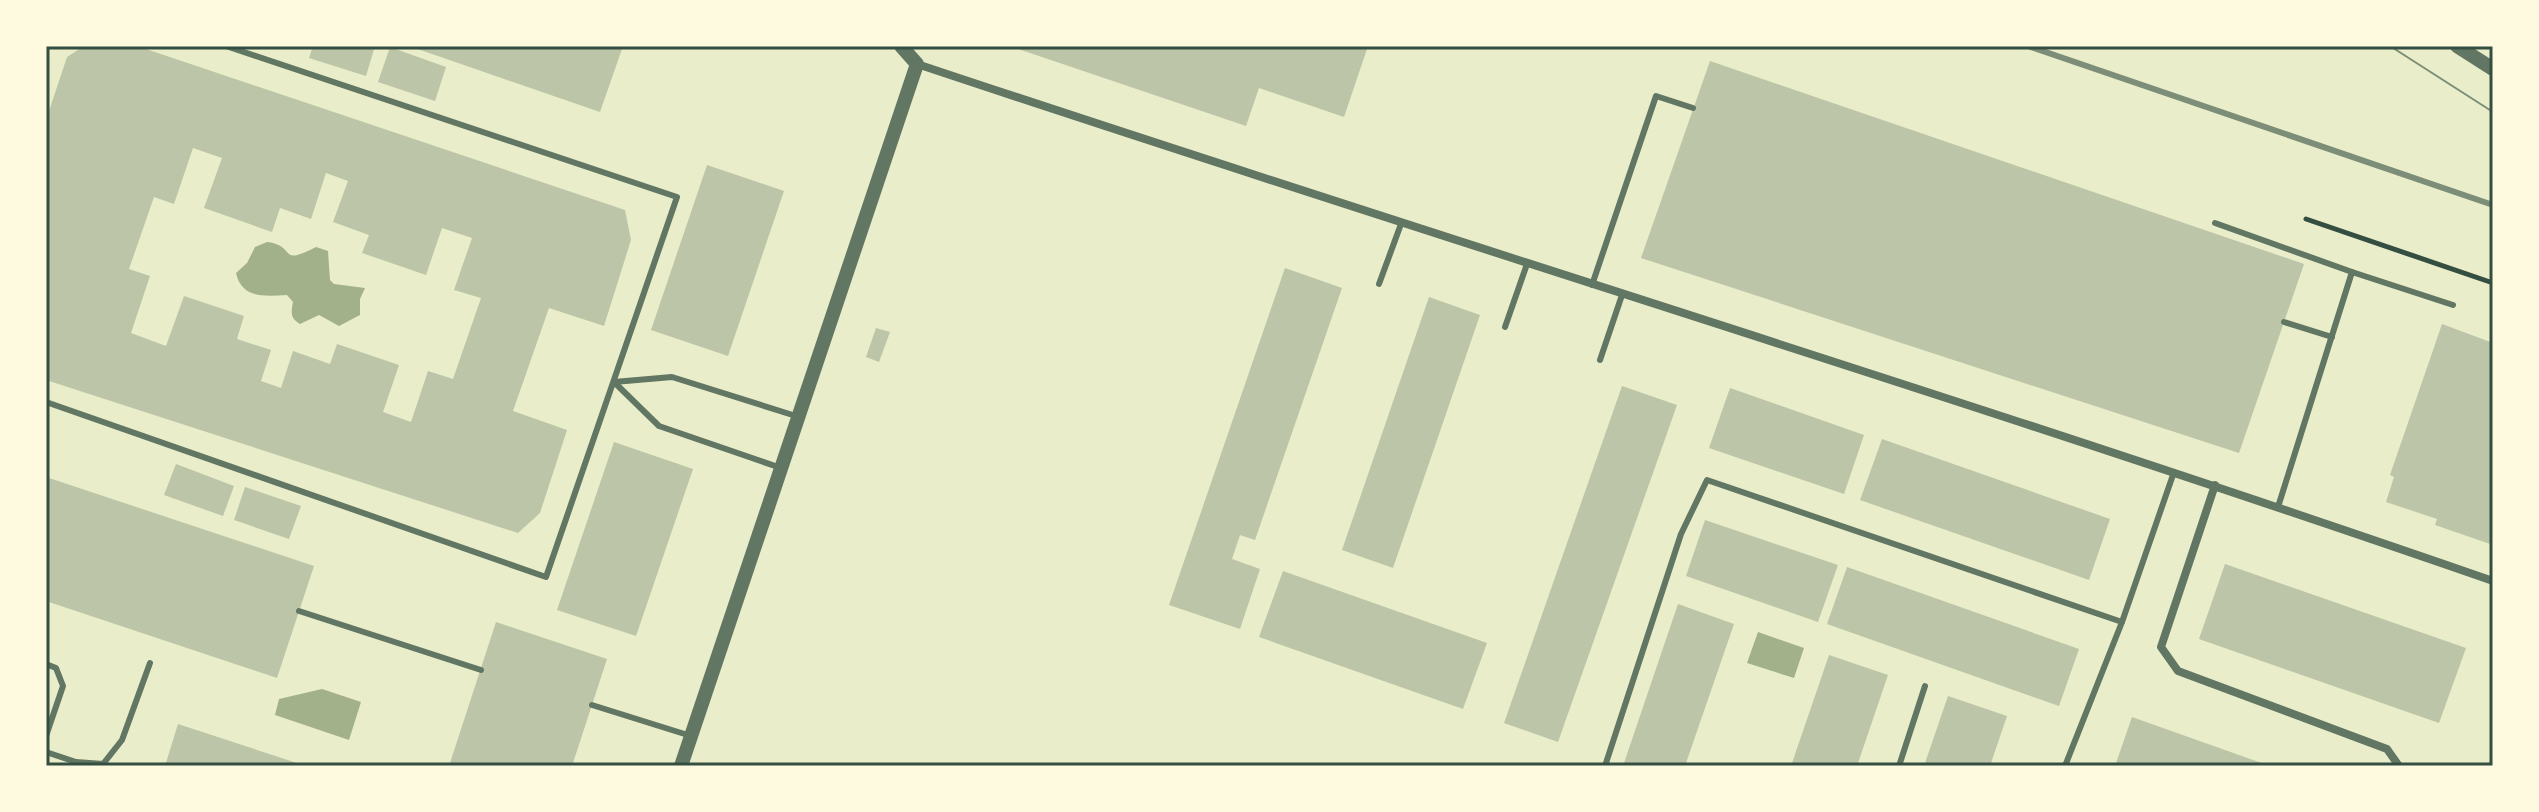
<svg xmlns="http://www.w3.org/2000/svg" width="2539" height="812" viewBox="0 0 2539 812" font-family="'Asap Condensed',sans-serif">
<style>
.water{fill:#a3b18a}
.building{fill:#bcc5a7;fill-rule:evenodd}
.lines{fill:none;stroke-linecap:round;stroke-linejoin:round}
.path{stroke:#344e41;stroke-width:5}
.service{stroke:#617663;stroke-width:6}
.minor{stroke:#617663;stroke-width:8}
.tertiary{stroke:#617663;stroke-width:14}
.tram{stroke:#7c8e77;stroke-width:2}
.rail{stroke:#7c8e77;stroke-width:6}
.neatline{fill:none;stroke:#344e41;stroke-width:3}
</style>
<rect width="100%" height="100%" fill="#e9edc9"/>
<g class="water">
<path d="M267,242C298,246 277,267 316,247L328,251L330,280L334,284L365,288L360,299V315L339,326L319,315L300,324C290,318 291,313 293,302L287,295C264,296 242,299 236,273L247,263L255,247Z"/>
<polygon points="1758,632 1804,648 1794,678 1747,663"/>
<polygon points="322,689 361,702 349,740 275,715 279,699"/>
</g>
<g class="building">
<path d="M84,46H137L625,210L631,240L604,326L549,308L513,411L567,430L540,513L518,533L46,380V120L67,57ZM193,148L222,158L204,208L272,232L280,208L311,219L326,173L348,181L333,222L369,235L362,253L426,275L442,228L472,238L454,290L481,298L453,379L428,371L411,422L383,412L399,365L337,344L330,364L293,351L281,388L261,381L271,350L237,339L244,316L184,296L166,346L131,333L150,276L129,269L154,197L174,204Z"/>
<polygon points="313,46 375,46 366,76 309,58"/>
<polygon points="409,46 623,46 600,112"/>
<polygon points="1009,46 1368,46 1344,117 1259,88 1246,126"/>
<polygon points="390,47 446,67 435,101 378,82"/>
<polygon points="1710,61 2304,264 2239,453 1641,258"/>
<polygon points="707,165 784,191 728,356 651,330"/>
<polygon points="1285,268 1342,288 1255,540 1240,535 1232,559 1260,569 1240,629 1169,605"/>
<polygon points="1429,297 1480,315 1393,568 1342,550"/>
<polygon points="2442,324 2493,343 2493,545 2435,525 2437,519 2386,502 2394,477 2390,475"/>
<polygon points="876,328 890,332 879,362 866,357"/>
<polygon points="1622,386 1677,405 1558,742 1504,723"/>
<polygon points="1730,388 1864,435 1844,494 1709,448"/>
<polygon points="1882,439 2110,519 2089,580 1860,500"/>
<polygon points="614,442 693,469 636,636 557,610"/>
<polygon points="176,464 234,486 223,516 164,495"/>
<polygon points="46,477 314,566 277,678 46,601"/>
<polygon points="245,487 301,506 289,539 234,520"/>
<polygon points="1705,520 1838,565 1818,622 1686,576"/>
<polygon points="2225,564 2466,648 2439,723 2199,639"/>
<polygon points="1847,567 2079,649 2059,706 1827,624"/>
<polygon points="1283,571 1487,643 1463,709 1259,637"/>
<polygon points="1678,604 1734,624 1685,766 1623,766"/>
<polygon points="496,622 607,659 572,766 449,766"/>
<polygon points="1829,655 1888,675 1857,766 1791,766"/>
<polygon points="1948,696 2007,716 1990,766 1924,766"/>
<polygon points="2132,717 2270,766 2115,766"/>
<polygon points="178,724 303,765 303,766 165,766"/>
</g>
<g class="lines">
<polyline class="path" points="2306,219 2493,283"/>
<g class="service">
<polyline points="2215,223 2352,272 2278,507"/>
<polyline points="2352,272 2453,305"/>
<polyline points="1379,284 1401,224"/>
<polyline points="1592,285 1656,96 1693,108"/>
<polyline points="2284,322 2332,337"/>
<polyline points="1505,327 1527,264"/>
<polyline points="1600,360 1622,295"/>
<polyline points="614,382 659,426 781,468"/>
<polyline points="614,382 672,377 796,416"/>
<polyline points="46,402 546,577 677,197 226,46"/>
<polyline points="299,611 481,670"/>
<polyline points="2122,622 2174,472"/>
<polyline points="46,664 56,668 63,686 46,736"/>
<polyline points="592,705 691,736"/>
<polyline points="46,752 76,762 103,764 122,740 150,663"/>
<polyline points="1605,766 1681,534 1707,480 2122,622 2065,766"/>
<polyline points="1899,766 1925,686"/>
</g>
<g class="minor">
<path d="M917,64C1441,239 1971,400 2493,581"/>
<polyline points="2215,485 2161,647 2178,671 2387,749 2399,766"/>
</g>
<g class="tertiary">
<polyline points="2457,46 2493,69"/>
<polyline points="681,766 917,64 901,46"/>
</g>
<polyline class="tram" points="2390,46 2493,112"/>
<polyline class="rail" points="2028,46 2493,205"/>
</g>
<rect width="2539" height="812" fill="none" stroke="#fefae0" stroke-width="96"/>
<rect x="48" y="48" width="2443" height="716" class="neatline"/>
</svg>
